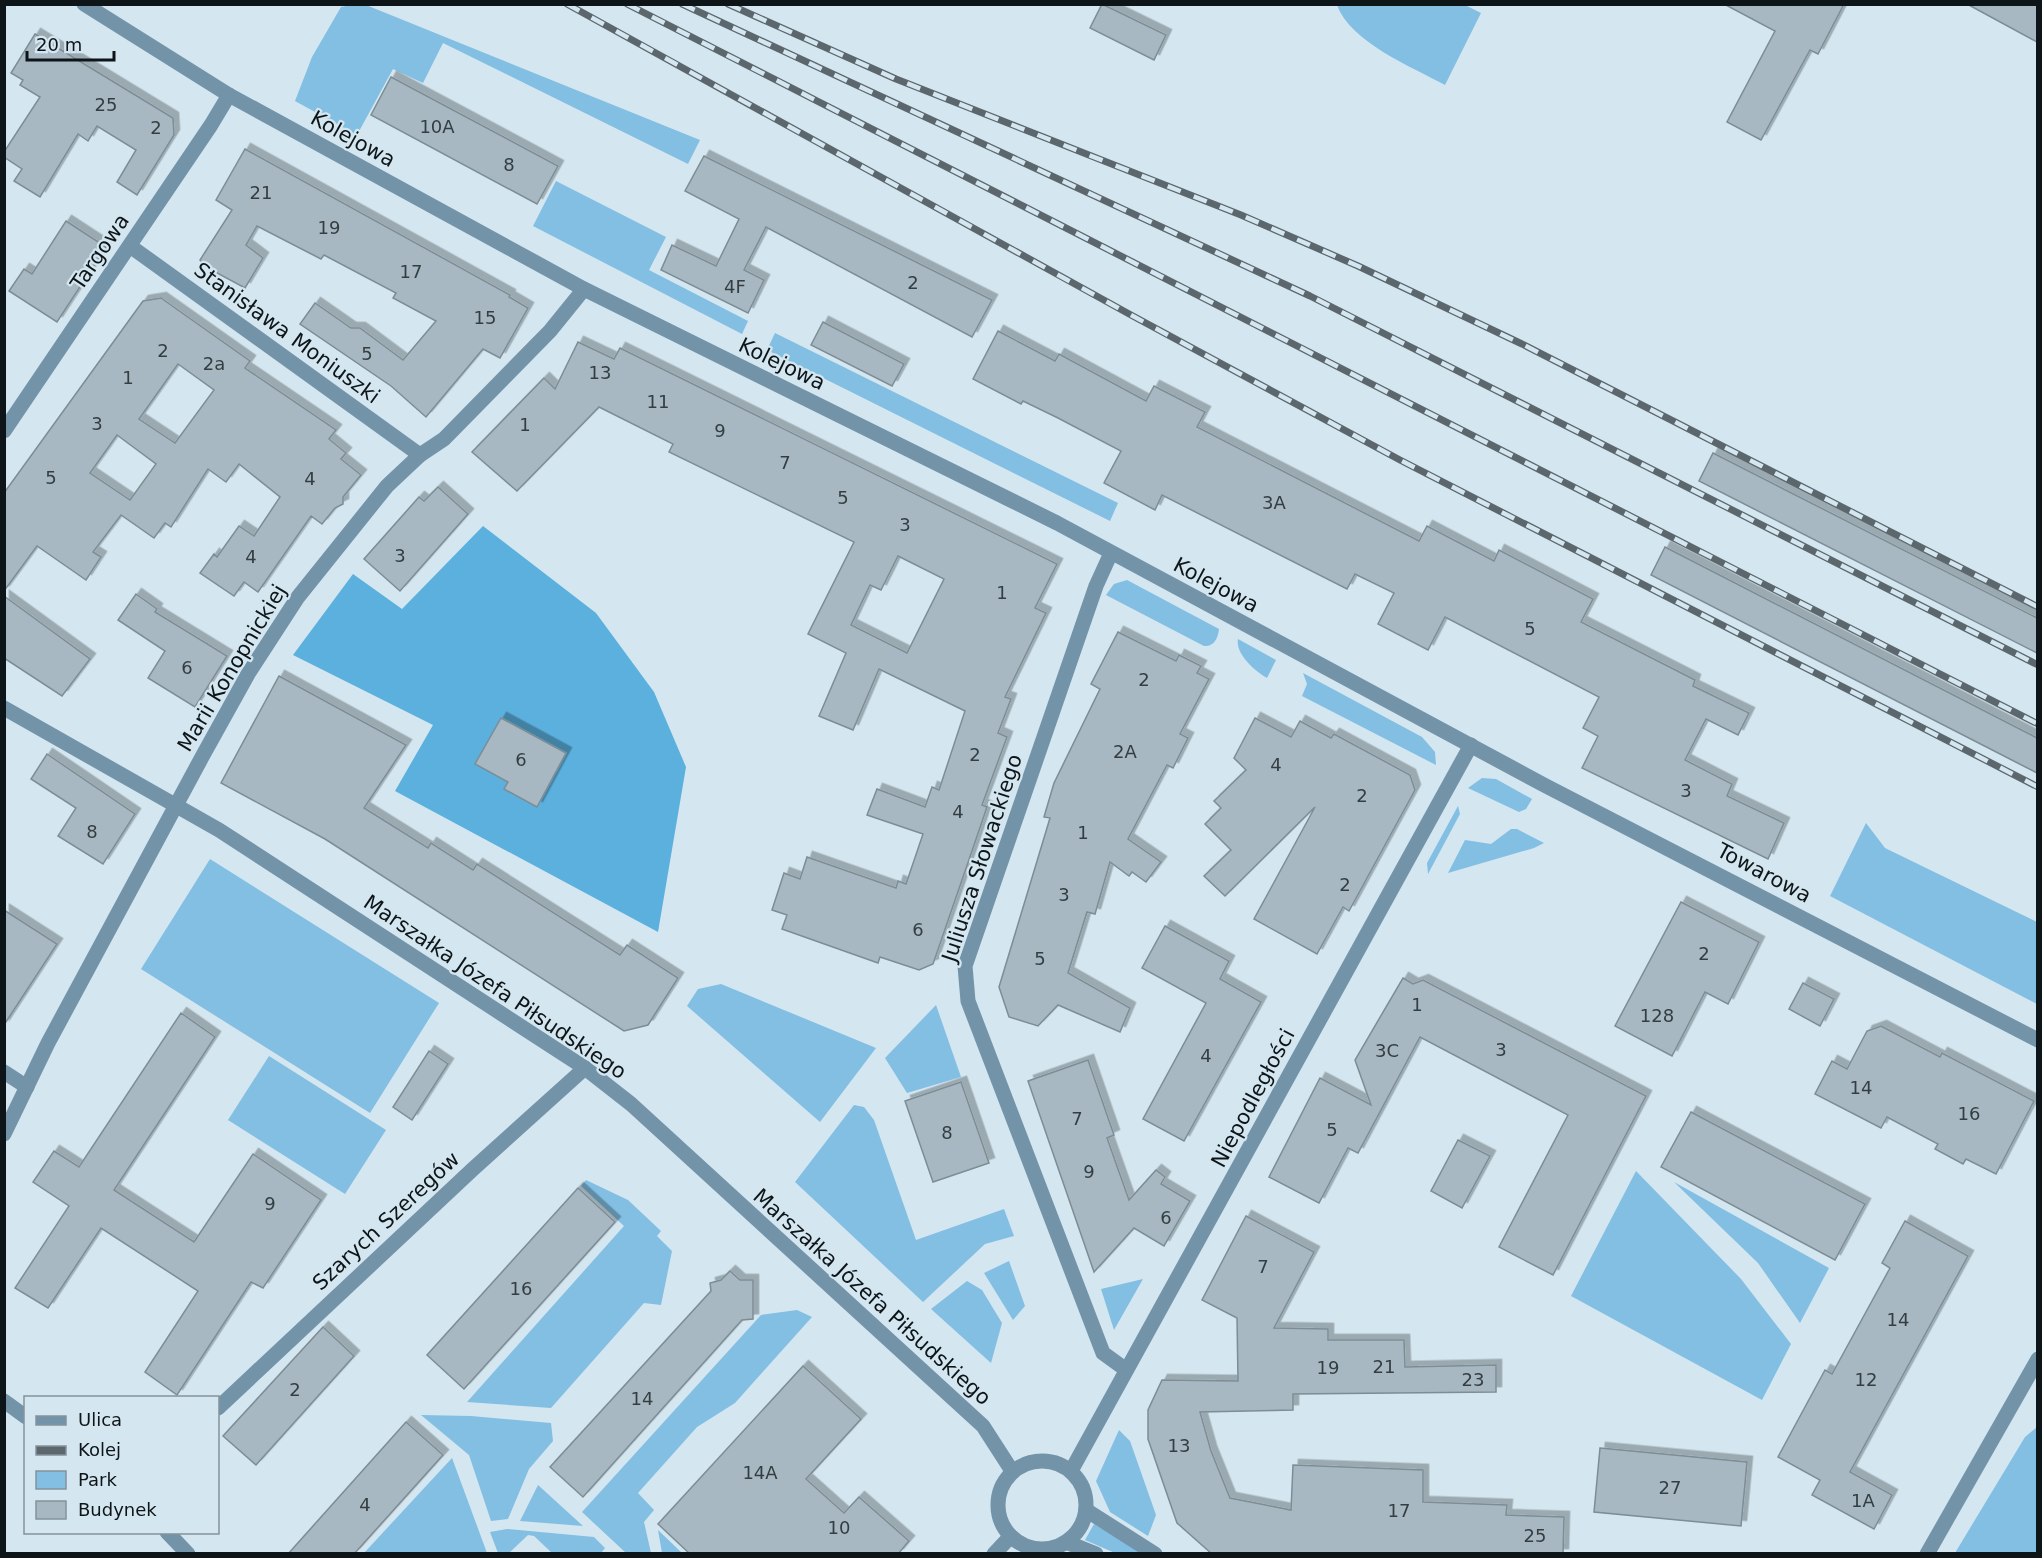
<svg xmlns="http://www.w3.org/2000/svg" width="2042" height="1558" viewBox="0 0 2042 1558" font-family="'DejaVu Sans',sans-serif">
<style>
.green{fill:#82bfe3}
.forest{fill:#5bb0de}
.building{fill:#a7b8c2;stroke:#7d8d96;stroke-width:1.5;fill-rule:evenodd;filter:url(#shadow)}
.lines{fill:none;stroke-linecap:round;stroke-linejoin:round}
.pedestrian{stroke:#7394a8;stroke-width:15}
.minor{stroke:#7394a8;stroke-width:15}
.tertiary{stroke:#7394a8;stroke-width:15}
.rail-casing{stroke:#5c676d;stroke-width:7}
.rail{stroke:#d4e6f0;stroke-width:4.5;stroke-dasharray:14;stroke-linecap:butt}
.labels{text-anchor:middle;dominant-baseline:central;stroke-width:4.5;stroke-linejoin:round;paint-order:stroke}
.number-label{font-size:18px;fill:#343e42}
.street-label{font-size:21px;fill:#0e1518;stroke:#d4e6f0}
</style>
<defs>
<filter id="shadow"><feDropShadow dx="5.5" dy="-5.5" stdDeviation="0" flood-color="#0004"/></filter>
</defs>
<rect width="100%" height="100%" fill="#d4e6f0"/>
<g class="green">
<polygon points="351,5 366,5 700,140 688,164 443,43 423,83 393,69 357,135 295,101 312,57 341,7"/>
<path d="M1337,5H1465L1481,13L1445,85C1412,67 1350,42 1337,5Z"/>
<polygon points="556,181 666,237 649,270 748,321 742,334 533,226"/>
<polygon points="775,333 1118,503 1110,521 767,350"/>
<path d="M1127,580L1219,629C1218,638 1214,647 1204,646L1106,595L1114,584Z"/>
<path d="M1238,639L1276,660L1267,678C1256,672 1235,654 1238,639Z"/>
<polygon points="1303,673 1422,737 1435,752 1436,765 1302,696 1307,684"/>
<polygon points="1482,778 1496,779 1532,799 1526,809 1519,812 1468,788"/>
<polygon points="1458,806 1460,814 1428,874 1427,863"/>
<polygon points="1866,823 1885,848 2037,922 2037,1004 1830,896"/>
<polygon points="1511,829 1517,829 1544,843 1534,848 1448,873 1465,840 1491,844"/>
<polygon points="210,859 439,1003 370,1113 141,969"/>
<polygon points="721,984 876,1048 820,1122 687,1006 698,989"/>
<polygon points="936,1005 961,1077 907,1093 885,1058"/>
<polygon points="269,1056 386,1130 345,1194 228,1120"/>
<polygon points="854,1105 864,1107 874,1120 916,1240 1004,1209 1014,1236 985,1244 923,1302 795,1182"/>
<polygon points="1636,1171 1741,1279 1791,1344 1762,1400 1571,1296"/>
<polygon points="586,1180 628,1200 661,1231 657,1236 672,1251 661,1305 644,1303 551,1408 467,1402 624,1226 581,1186"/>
<polygon points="1674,1182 1829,1268 1800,1323 1758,1263"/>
<polygon points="1009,1261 1025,1306 1013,1320 984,1273"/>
<polygon points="1143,1279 1114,1330 1101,1289"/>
<polygon points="967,1281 982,1290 1002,1323 991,1363 931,1309"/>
<polygon points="797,1310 812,1317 735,1403 697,1427 638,1493 654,1510 644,1522 651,1553 626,1553 582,1512 761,1315"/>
<polygon points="421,1415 471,1416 551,1423 553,1441 529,1469 508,1519 491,1521 469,1455"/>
<polygon points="2037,1427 2037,1553 1955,1553 2025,1437"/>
<polygon points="1119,1430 1130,1441 1156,1515 1148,1536 1110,1512 1096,1481"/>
<polygon points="452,1458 487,1553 364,1553"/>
<polygon points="538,1485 583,1526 520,1521"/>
<polygon points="1094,1524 1139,1551 1138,1553 1115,1553 1085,1540"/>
<polygon points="507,1529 594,1537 605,1548 601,1553 552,1553 534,1536 528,1535 509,1553 498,1553 490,1532"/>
<polygon points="658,1530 682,1553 662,1553"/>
</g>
<polygon class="forest" points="483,526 596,613 654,692 686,767 658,932 395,791 433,725 293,655 353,574 402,609"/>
<g class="building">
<polygon points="1102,4 1166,35 1154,60 1090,28"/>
<polygon points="1724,4 1844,4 1818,54 1810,50 1761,140 1727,122 1775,31"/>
<polygon points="1967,4 2037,4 2037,42"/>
<polygon points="35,34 173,118 174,135 137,195 117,182 136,150 97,126 88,141 78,134 40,197 14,181 22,169 4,157 4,152 40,97 20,85 23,80 11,73"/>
<polygon points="391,77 558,166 537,204 371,115"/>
<polygon points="245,149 510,295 509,297 528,308 500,358 483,349 426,417 391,386 300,324 315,303 351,328 360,328 403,360 436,321 393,298 396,293 324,255 321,259 257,226 246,245 263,258 245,288 204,266 200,260 232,210 216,200"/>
<polygon points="704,156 992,300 972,337 766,227 744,270 764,280 748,313 661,270 672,245 716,266 739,219 685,191"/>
<polygon points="66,221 106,247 57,322 9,291 24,269 32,274"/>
<path d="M161,298L250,361L245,368L336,430L329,439L346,453L341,459L361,475L343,497V504L335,508L322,524L311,516L258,592L244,582L234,596L200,573L214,554L217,557L239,526L254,536L280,497L239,464L226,482L208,469L171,527L165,523L154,538L121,515L93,552L101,557L86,580L37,546L4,591V493L143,301ZM178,364L214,390L175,443L139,419ZM117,435L156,464L130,500L90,473Z"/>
<polygon points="823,322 904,364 892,386 811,345"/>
<polygon points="998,331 1055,361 1059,354 1146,401 1154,386 1205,412 1197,427 1419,541 1427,526 1494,561 1499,550 1593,599 1581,622 1695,680 1693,686 1749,713 1738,735 1706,719 1685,760 1732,784 1727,796 1784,823 1768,859 1582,768 1598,736 1583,728 1599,697 1445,617 1428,650 1378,624 1394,593 1355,574 1347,589 1162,495 1155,510 1104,483 1121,451 1058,418 1023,401 1021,404 973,379"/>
<path d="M578,342L614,359L620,348L1057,564L1035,608L1046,613L1005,697L1011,699L998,733L1007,737L982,805L987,807L972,851L933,964L919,970L880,957L878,963L782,929L787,915L772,910L784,873L800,879L807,857L896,888L898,881L906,884L923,834L867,815L877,789L925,807L932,787L939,790L965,711L879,669L853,730L819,716L846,653L808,634L854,542L669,452L673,444L599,407L517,491L472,452L544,378L555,389ZM898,556L944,579L907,653L851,625L870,585L881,590Z"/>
<polygon points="1713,453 2037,618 2037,653 1699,481"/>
<polygon points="438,487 468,514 400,591 364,559 419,497 424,501"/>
<polygon points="1665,547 2037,738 2037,773 1651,575"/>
<polygon points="136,594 157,609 155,612 227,656 195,707 148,678 165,651 118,620"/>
<polygon points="4,596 90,659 62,696 4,658"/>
<polygon points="1118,632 1176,661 1179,655 1201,666 1197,673 1209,679 1180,734 1188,738 1173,768 1167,765 1128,839 1161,862 1146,882 1132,872 1129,876 1110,862 1095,914 1087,912 1068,973 1130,1008 1120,1032 1058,1005 1038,1026 1009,1017 999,987 1050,818 1044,817 1054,783 1100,689 1091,684"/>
<polygon points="279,676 406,745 364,808 428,848 431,843 473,870 477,864 620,955 627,945 678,978 648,1025 624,1031 325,839 221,783"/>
<polygon points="501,718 566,753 537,807 504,789 508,782 475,764"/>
<polygon points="1255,718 1291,737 1300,721 1331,738 1334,734 1410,775 1415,790 1349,911 1343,907 1317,954 1254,919 1315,807 1225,896 1204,876 1231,850 1205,824 1221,808 1214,801 1246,770 1234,758"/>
<polygon points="47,754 135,814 103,864 58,836 76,808 31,779"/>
<polygon points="1681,902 1759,942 1728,1004 1705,992 1672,1056 1615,1026"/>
<polygon points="4,910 57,944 4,1025"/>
<polygon points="1165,926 1229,961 1220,979 1261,1002 1184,1141 1143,1119 1206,1003 1142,968"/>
<polygon points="1403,978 1413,984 1423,980 1646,1096 1553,1275 1499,1247 1568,1115 1420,1037 1358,1153 1348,1148 1319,1203 1269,1177 1320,1078 1371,1105 1355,1060"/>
<polygon points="1803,983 1834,999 1820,1026 1789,1009"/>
<polygon points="181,1013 215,1037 114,1190 194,1242 253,1154 321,1200 263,1288 251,1282 177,1395 145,1372 198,1291 101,1228 48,1308 15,1288 69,1206 33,1182 54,1151 79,1167"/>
<polygon points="1881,1026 1940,1057 1942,1053 2034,1101 1996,1174 1966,1159 1963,1164 1935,1149 1938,1144 1887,1117 1881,1128 1815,1094 1832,1061 1847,1069 1867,1031"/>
<polygon points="429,1051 448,1064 412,1120 393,1107"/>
<polygon points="1088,1060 1114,1135 1107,1138 1129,1200 1156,1170 1165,1177 1161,1184 1190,1201 1164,1246 1134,1228 1094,1272 1028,1081"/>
<polygon points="961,1082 989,1163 933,1182 905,1101"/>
<polygon points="1691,1112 1865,1204 1835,1260 1661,1167"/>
<polygon points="1458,1140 1490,1156 1462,1208 1431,1191"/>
<polygon points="578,1188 615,1222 464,1389 427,1355"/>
<polygon points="1246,1216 1314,1252 1274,1328 1328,1329 1328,1340 1404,1340 1405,1367 1496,1365 1496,1392 1293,1394 1293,1410 1200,1412 1211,1451 1230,1498 1291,1510 1293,1465 1423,1470 1423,1502 1507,1505 1506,1515 1564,1517 1563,1554 1212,1554 1177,1523 1148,1439 1148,1410 1162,1380 1238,1381 1237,1318 1202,1300"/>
<polygon points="1905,1221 1968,1256 1850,1472 1892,1495 1874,1529 1812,1495 1820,1480 1778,1457 1825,1370 1832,1374 1890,1268 1882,1263"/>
<polygon points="730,1271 740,1280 753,1280 753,1319 742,1320 583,1497 550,1467 711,1291 710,1283 721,1280"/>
<polygon points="323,1327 354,1356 256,1465 223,1436"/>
<polygon points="803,1366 861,1419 806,1479 844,1513 859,1497 909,1541 898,1554 690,1554 658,1524"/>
<polygon points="406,1422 443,1455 354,1554 288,1554"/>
<polygon points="1600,1448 1747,1462 1741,1526 1594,1512"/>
</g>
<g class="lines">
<polyline class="pedestrian" points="1111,553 1096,586 965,966 968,1001 1103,1353 1125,1369"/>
<g class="minor">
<polyline points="130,246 420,455"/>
<polyline points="4,431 211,125 229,95"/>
<polyline points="4,708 219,830 585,1068 631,1104 983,1426 1012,1471"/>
<polyline points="4,1072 27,1087"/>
<polyline points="4,1134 48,1043 202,757 248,674 298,597 387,486 420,455 444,439 550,331 584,289"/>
<polyline points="4,1401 26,1417"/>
<polyline points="218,1408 473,1169 585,1068"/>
<polyline points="167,1532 188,1554"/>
</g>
<g class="tertiary">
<polyline points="84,4 229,95 584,289 1057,523 1546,786 2038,1040"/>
<circle cx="1042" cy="1505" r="44"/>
<polyline points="1071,1471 1471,745"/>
<polyline points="1086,1510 1155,1554"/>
<polyline points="1066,1542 1096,1554"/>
<polyline points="994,1554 1010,1537"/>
<polyline points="1927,1554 2038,1359"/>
</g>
<defs>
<g id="rail">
<polyline points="567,4 1131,315 1400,460 2038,787"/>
<polyline points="627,4 2038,724"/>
<polyline points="682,4 1310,296 2038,665"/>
<polyline points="728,4 896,79 1241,215 1358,266 1522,344 2038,607"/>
</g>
</defs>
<use href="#rail" class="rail-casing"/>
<use href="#rail" class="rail"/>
</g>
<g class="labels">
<g class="number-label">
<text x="106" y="104">25</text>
<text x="437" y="126">10A</text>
<text x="156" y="127">2</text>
<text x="509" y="164">8</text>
<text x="261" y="192">21</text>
<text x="329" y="227">19</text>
<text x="411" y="271">17</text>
<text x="913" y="282">2</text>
<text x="735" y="286">4F</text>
<text x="485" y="317">15</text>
<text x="163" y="350">2</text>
<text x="367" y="353">5</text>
<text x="214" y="363">2a</text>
<text x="600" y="372">13</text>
<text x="128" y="377">1</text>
<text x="658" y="401">11</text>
<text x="97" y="423">3</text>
<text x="525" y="424">1</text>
<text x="720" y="430">9</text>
<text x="785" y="462">7</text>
<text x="51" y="477">5</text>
<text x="310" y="478">4</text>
<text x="843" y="497">5</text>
<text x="1274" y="502">3A</text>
<text x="905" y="524">3</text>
<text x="400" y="555">3</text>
<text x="251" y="556">4</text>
<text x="1002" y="592">1</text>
<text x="1530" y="628">5</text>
<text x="187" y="667">6</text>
<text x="1144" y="679">2</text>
<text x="1125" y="751">2A</text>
<text x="975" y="754">2</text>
<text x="521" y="759">6</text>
<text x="1276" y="764">4</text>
<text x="1686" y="790">3</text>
<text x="1362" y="795">2</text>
<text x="958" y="811">4</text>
<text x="92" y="831">8</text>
<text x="1083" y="832">1</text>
<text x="1345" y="884">2</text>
<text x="1064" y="894">3</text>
<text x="918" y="929">6</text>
<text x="1704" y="953">2</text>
<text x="1040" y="958">5</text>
<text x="1417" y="1004">1</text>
<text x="1657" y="1015">128</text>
<text x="1501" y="1049">3</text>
<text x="1387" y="1050">3C</text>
<text x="1206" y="1055">4</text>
<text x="1861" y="1087">14</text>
<text x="1969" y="1113">16</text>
<text x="1077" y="1118">7</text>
<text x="1332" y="1129">5</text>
<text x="947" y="1132">8</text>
<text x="1089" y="1171">9</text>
<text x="270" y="1203">9</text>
<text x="1166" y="1217">6</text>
<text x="1263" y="1266">7</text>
<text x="521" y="1288">16</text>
<text x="1898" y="1319">14</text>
<text x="1384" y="1366">21</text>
<text x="1328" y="1367">19</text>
<text x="1473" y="1379">23</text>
<text x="1866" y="1379">12</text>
<text x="295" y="1389">2</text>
<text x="642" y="1398">14</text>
<text x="1179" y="1445">13</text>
<text x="760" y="1472">14A</text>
<text x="1670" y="1487">27</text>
<text x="1863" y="1500">1A</text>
<text x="365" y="1504">4</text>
<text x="1399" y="1510">17</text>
<text x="839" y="1527">10</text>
<text x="1535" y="1535">25</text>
</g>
<g class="street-label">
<text transform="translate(353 139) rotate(29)">Kolejowa</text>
<text transform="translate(100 252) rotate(-56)">Targowa</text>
<text transform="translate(287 333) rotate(36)">Stanisława Moniuszki</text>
<text transform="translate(782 364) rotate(26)">Kolejowa</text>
<text transform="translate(1216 585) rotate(28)">Kolejowa</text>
<text transform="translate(232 668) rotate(-59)">Marii Konopnickiej</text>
<text transform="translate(982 858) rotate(-72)">Juliusza Słowackiego</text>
<text transform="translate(1764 873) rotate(28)">Towarowa</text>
<text transform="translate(495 987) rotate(34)">Marszałka Józefa Piłsudskiego</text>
<text transform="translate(1253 1098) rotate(-62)">Niepodległości</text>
<text transform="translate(386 1221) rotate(-43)">Szarych Szeregów</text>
<text transform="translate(872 1297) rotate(42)">Marszałka Józefa Piłsudskiego</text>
</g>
</g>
<rect width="2042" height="1558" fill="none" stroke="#0e1518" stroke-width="12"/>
<rect x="24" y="1396" width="195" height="138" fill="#d4e6f0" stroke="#85929a" stroke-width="1.5"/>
<rect x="36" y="1416" width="30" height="9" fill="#7394a8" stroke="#85929a" stroke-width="1.5"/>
<text x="78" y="1426" font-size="18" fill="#0e1518">Ulica</text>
<rect x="36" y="1446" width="30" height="9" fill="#5c676d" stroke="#85929a" stroke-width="1.5"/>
<text x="78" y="1456" font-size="18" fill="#0e1518">Kolej</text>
<rect x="36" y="1471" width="30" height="18" fill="#82bfe3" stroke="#85929a" stroke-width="1.5"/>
<text x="78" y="1486" font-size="18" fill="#0e1518">Park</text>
<rect x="36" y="1501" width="30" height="18" fill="#a7b8c2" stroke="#85929a" stroke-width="1.5"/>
<text x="78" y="1516" font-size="18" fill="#0e1518">Budynek</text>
<path d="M27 51v9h87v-9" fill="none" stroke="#0e1518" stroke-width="3"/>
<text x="36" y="51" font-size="18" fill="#0e1518" stroke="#d4e6f0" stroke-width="4.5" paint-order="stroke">20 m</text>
</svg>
